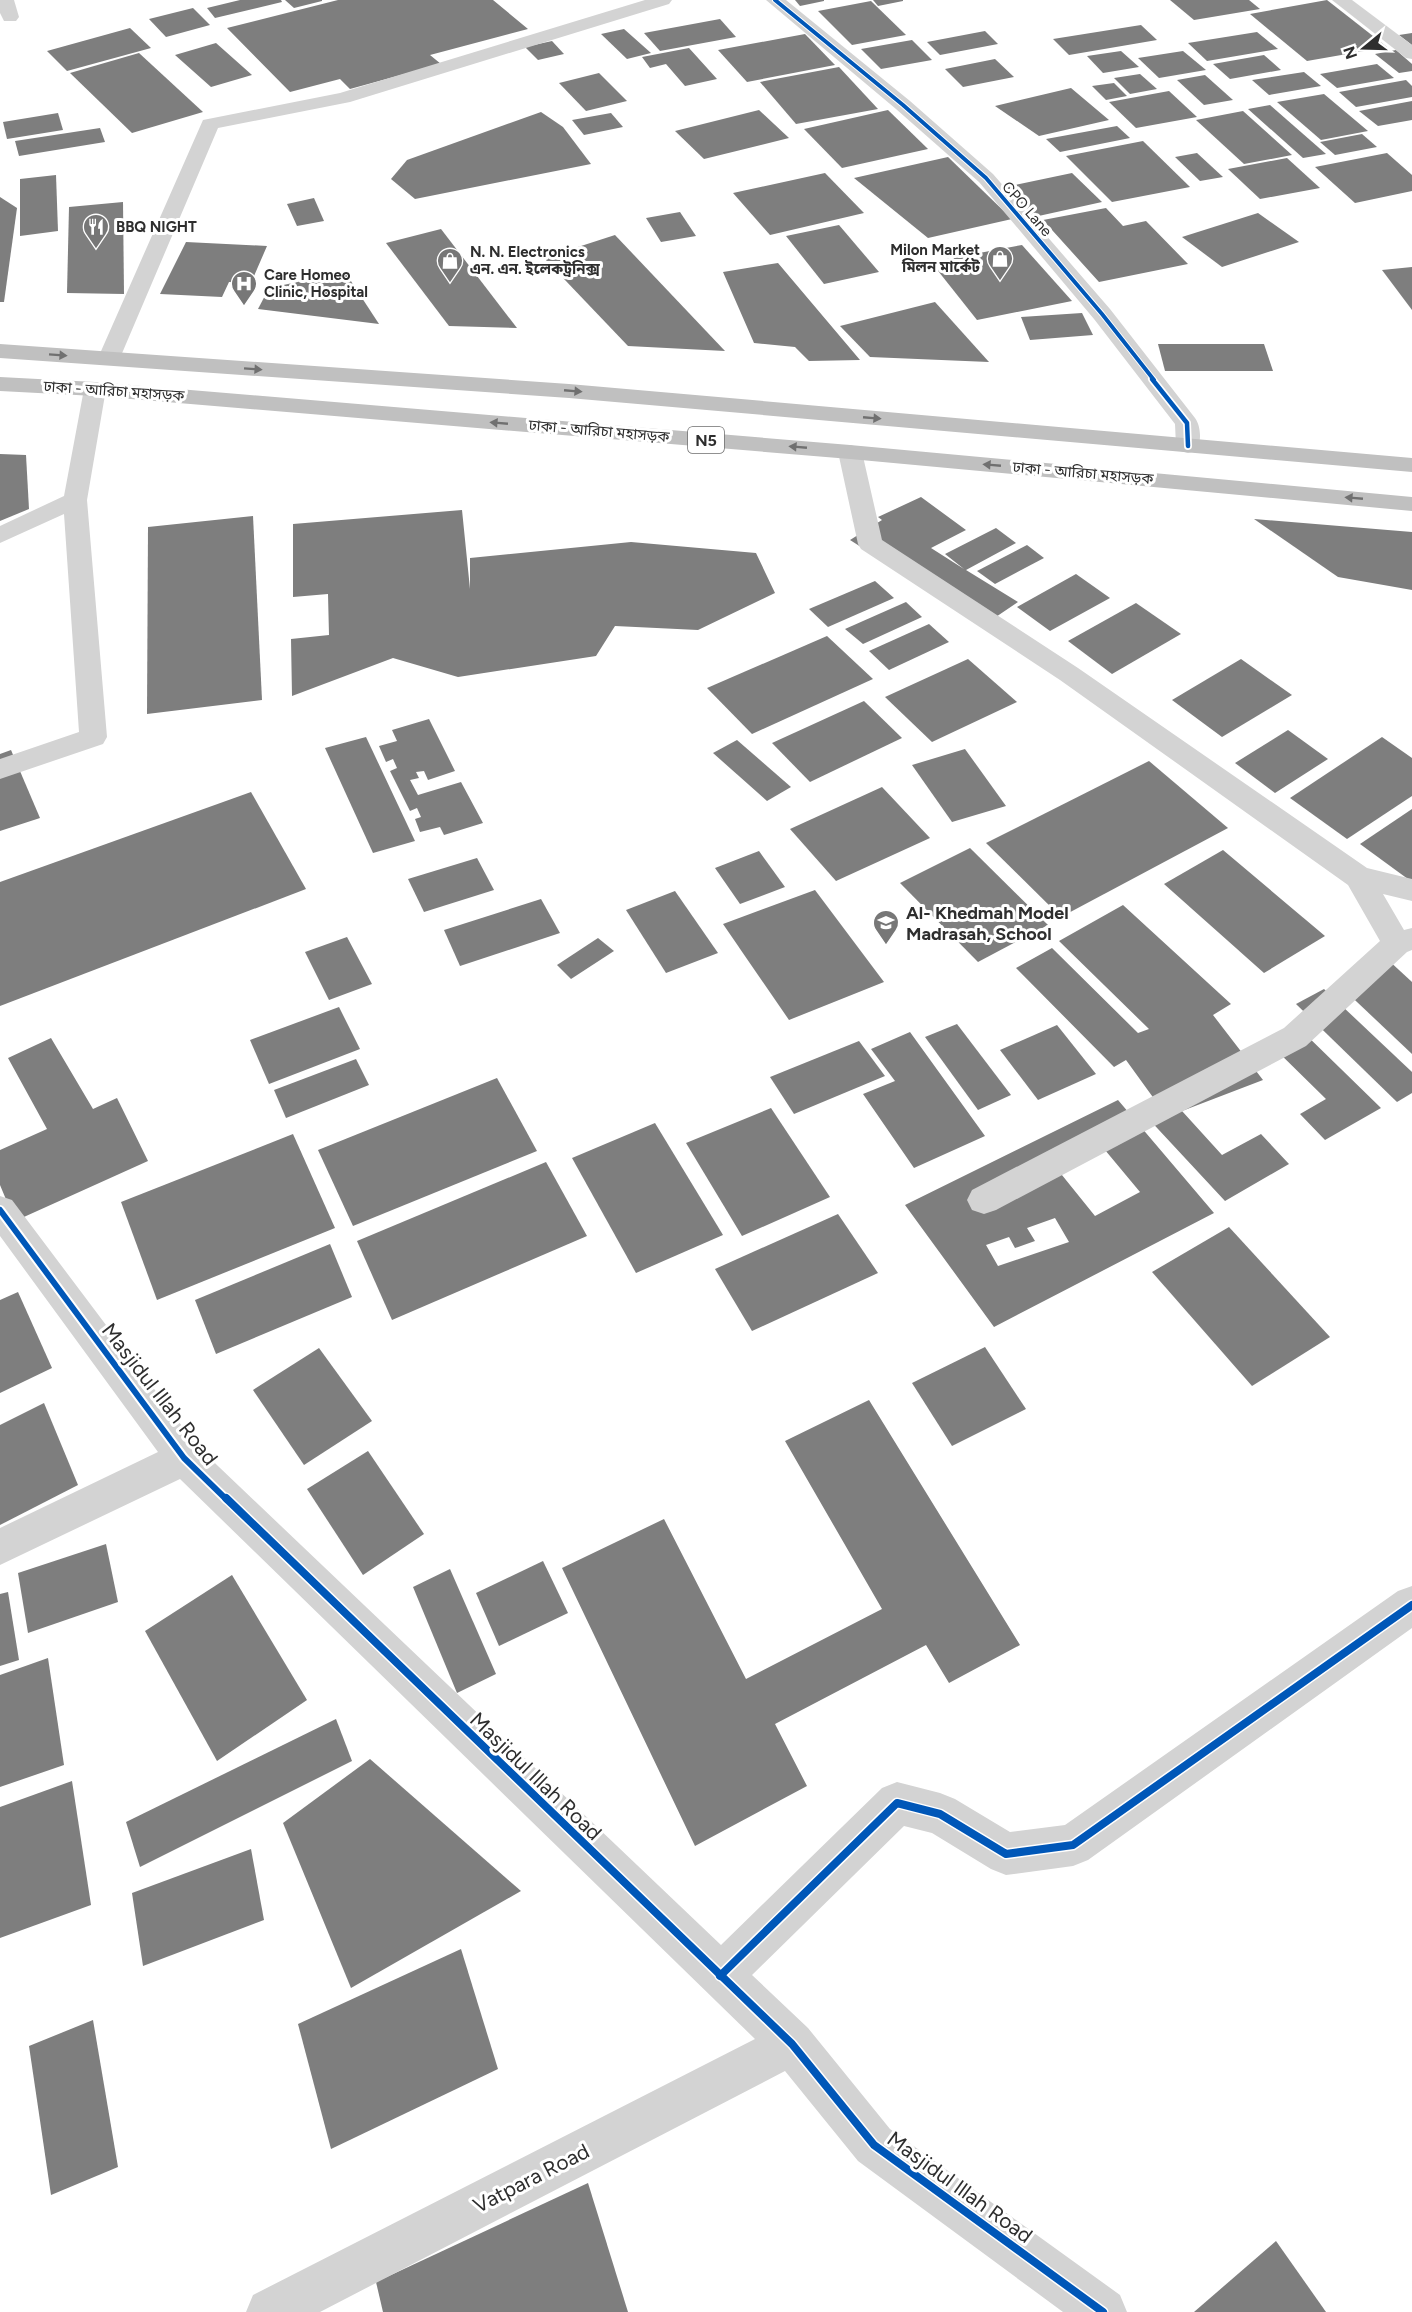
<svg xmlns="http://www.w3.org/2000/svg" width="1412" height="2312" viewBox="0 0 1412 2312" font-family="Figtree,'Noto Sans Bengali',sans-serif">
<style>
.building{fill:#7e7e7e;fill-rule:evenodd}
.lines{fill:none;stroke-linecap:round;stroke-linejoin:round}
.minor{fill:#d3d3d3;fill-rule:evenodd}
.highway{fill:#c0c0c0;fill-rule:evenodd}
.cycleway-far3-casing{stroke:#fff;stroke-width:6}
.cycleway-far2-casing{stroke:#fff;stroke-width:8}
.cycleway-far1-casing{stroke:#fff;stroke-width:10}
.cycleway-casing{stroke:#fff;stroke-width:11}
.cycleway-far3{stroke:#0057b8;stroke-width:4}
.cycleway-far2{stroke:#0057b8;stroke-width:4.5}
.cycleway-far1{stroke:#0057b8;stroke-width:6}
.cycleway{stroke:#0057b8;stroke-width:8}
.oneway{fill:#707070}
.labels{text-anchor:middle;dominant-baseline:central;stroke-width:6;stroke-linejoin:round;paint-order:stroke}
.far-street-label{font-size:15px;fill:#2e2e2e;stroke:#fff}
.far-poi-label{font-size:15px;font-weight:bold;fill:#2e2e2e;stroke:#fff;text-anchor:start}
.shield{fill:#fff;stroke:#6d6d6d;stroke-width:1.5}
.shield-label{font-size:16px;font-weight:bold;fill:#2e2e2e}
.poi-label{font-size:18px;font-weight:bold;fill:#2e2e2e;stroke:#fff;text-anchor:start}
.near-street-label{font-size:21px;fill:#2e2e2e;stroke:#fff}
</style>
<rect width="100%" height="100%" fill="#fff"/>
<g class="building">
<polygon points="240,0 281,0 282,2 215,18 207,8"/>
<polygon points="285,0 322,0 322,1 294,8"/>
<polygon points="338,0 493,0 528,29 430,55 441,64 350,89 340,79 290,92 227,28"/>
<polygon points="795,0 824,0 824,1 800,6"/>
<polygon points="873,0 903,0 903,1 878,6"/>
<polygon points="1170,0 1249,0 1260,9 1194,20"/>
<polygon points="1327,0 1387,47 1307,61 1250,14"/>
<polygon points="871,1 906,35 852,45 818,11"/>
<polygon points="193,8 210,25 166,37 149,19"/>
<polygon points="720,19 736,37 660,51 644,33"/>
<polygon points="1141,25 1157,40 1069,55 1053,39"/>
<polygon points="130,28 151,48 67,71 47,51"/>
<polygon points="624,29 651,53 627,59 601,34"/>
<polygon points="985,31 998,44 940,55 927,42"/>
<polygon points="1257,32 1278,49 1207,61 1188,43"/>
<polygon points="1412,33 1412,45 1399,35"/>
<polygon points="805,34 835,65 747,82 718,50"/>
<polygon points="912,40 932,60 881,69 861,49"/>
<polygon points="552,41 564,54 538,60 525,47"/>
<polygon points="216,43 252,75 211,87 175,55"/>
<polygon points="689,48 717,79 685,86 666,64 650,68 642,57"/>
<polygon points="1396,50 1412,64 1412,71 1399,73 1375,54"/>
<polygon points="1121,51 1139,67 1103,73 1087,56"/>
<polygon points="1183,51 1206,70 1159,78 1138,58"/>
<polygon points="139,53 203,112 132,133 70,73"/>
<polygon points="1264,55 1281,70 1230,79 1213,64"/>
<polygon points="995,59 1014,77 963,87 945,69"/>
<polygon points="1377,64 1394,78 1337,88 1320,74"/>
<polygon points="839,67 878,109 796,124 760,82"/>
<polygon points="1304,72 1321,86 1269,95 1252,80"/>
<polygon points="599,73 627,101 586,111 559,83"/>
<polygon points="1140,74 1157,89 1130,94 1114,78"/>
<polygon points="1205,75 1233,100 1204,105 1177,80"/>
<polygon points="1406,80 1412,86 1412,97 1356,107 1339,92"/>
<polygon points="1114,83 1127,96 1106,100 1092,86"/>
<polygon points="1071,88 1109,120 1039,136 995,106"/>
<polygon points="1169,91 1197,117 1136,128 1109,102"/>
<polygon points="1324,94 1368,131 1321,140 1277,102"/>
<polygon points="1412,101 1412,120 1378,126 1359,111"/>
<polygon points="1270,105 1326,154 1303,158 1248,109"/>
<polygon points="759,110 789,138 704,159 675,131"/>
<polygon points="888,110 928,149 842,168 804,129"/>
<polygon points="1243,111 1292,155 1244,164 1196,120"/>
<polygon points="541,112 563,127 591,164 415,199 391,179 407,160"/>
<polygon points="58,113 63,130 7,139 3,122"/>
<polygon points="611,113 623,127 584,135 572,120"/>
<polygon points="1117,126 1130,138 1060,152 1046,139"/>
<polygon points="100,128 105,142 19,156 15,141"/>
<polygon points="1362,134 1377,147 1335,155 1320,142"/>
<polygon points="1143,141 1190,187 1112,202 1066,156"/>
<polygon points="1197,153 1223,177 1200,181 1175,157"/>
<polygon points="1387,153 1412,175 1412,191 1355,203 1315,167"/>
<polygon points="948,157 1012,219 928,238 854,178"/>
<polygon points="1287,158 1320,188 1260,199 1228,169"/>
<polygon points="825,173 864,213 770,235 733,193"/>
<polygon points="1072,173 1102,202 1034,217 1005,187"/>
<polygon points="56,175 58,231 20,236 20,179"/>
<polygon points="0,197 17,208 4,302 0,302"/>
<polygon points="314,198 324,221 297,226 287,204"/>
<polygon points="123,202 124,294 67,293 69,207"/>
<polygon points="1106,208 1123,226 1146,221 1188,264 1099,282 1043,220"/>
<polygon points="680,212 696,236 661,242 646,218"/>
<polygon points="1258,213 1299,242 1222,267 1182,237"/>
<polygon points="839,225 879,272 824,284 786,236"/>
<polygon points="441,229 517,328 449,326 386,243"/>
<polygon points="615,235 725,351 628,346 544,258"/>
<polygon points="186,242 267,246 251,283 229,282 222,297 160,294"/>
<polygon points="1022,245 1072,301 977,320 931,262"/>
<polygon points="778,263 860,360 809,361 795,347 754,343 723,272"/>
<polygon points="1412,267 1412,310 1382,270"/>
<polygon points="345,272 379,324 258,309 269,288"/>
<polygon points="935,302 989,362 870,357 840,326"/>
<polygon points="1082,313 1093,335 1030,340 1021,317"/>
<polygon points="1158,344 1264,344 1273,371 1165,371"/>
<polygon points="0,454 26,455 29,509 0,521"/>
<polygon points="921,497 966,530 931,548 964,569 945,554 996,528 1016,543 966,570 1018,602 984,625 850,540 882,520 878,517"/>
<polygon points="462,510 470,589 470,558 631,542 756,553 775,593 698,630 615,626 596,656 458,677 393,658 292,696 291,639 329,635 328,594 293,597 293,524"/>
<polygon points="253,516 262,700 147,714 148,527"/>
<polygon points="1254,519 1412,532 1412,590 1338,577"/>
<polygon points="1027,545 1044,558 995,584 977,571"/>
<polygon points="1076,574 1110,598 1050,631 1017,607"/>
<polygon points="875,581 894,598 828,627 809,609"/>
<polygon points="906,602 922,617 863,644 845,629"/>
<polygon points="1136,603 1181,634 1112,674 1068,641"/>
<polygon points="929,624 949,642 889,670 869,651"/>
<polygon points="827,636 873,679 752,734 707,688"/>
<polygon points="968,659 1017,702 932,742 885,697"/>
<polygon points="1241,659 1292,695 1222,737 1172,700"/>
<polygon points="864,701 902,738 810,782 772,743"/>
<polygon points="429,719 455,771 428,780 424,771 416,772 419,778 410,780 418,795 461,782 483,823 444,835 440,827 420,832 415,819 421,817 417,808 410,811 390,771 397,768 393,759 386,762 379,746 397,741 392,730"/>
<polygon points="1288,730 1328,759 1275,793 1235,763"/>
<polygon points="366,737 415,841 373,853 325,748"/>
<polygon points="1382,737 1412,758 1412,796 1347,839 1290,798"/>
<polygon points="737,740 791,787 767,801 713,753"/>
<polygon points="965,749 1006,806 952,822 912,765"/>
<polygon points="11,750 40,818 0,831 0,754"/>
<polygon points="1149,761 1228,828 1061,917 986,843"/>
<polygon points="882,787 930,838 836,881 790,829"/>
<polygon points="251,792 306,889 0,1006 0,882"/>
<polygon points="1412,809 1412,882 1360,844"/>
<polygon points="970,848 1048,925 978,962 900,883"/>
<polygon points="1223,850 1325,936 1264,973 1164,884"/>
<polygon points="759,851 785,887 740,904 715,868"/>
<polygon points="477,858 494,890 424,912 408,879"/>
<polygon points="815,890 884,982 789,1020 723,924"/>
<polygon points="675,891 718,953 666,973 626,910"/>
<polygon points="541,899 560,933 460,966 444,930"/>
<polygon points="1123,905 1231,1004 1213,1015 1263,1080 1182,1111 1222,1155 1261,1134 1289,1164 1225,1201 1145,1115 1160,1107 1126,1060 1114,1067 1016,968 1052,948 1138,1033 1149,1029 1059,941"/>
<polygon points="347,937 372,984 329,1000 305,952"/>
<polygon points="598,938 614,951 571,979 557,965"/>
<polygon points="1386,958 1412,982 1412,1054 1338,984"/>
<polygon points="1324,989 1412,1072 1412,1093 1397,1102 1296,1004"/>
<polygon points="339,1007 360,1049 269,1084 250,1040"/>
<polygon points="957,1024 1011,1095 978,1110 925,1037"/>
<polygon points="1057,1025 1096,1074 1038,1100 1000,1050"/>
<polygon points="1300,1029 1381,1108 1325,1140 1300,1114 1326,1099 1271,1045"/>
<polygon points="910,1032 985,1136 914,1168 863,1094 895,1081 871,1049"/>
<polygon points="51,1038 93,1109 117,1098 148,1161 15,1221 0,1185 0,1150 47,1129 8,1058"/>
<polygon points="859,1041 885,1076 794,1114 770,1077"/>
<polygon points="356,1059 369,1085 286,1118 274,1090"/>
<polygon points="497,1078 537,1151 353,1226 318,1150"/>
<path d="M1118,1100L1214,1213L994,1327L905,1205ZM1090,1132L1140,1192L1095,1216L1045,1154ZM1055,1218L1069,1242L998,1266L986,1245L1009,1237L1015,1248L1035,1241L1027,1228Z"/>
<polygon points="771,1108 830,1197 742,1236 686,1143"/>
<polygon points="655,1123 723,1235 636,1273 572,1158"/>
<polygon points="293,1134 335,1228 157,1300 121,1202"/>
<polygon points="546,1162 587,1236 392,1320 357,1241"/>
<polygon points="838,1214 878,1273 752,1331 715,1269"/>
<polygon points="1229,1227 1330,1337 1252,1386 1152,1272"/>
<polygon points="330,1244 352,1297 216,1354 195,1300"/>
<polygon points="18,1292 52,1368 0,1393 0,1300"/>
<polygon points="985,1347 1026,1409 952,1446 912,1383"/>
<polygon points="319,1348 372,1421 304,1465 253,1390"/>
<polygon points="869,1400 1020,1645 949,1683 926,1645 775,1724 807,1786 695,1846 562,1568 664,1519 746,1679 882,1609 785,1441"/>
<polygon points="44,1403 78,1485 0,1525 0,1425"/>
<polygon points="368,1451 424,1534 363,1575 307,1489"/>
<polygon points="106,1544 118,1602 28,1633 18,1573"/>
<polygon points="543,1561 568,1613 499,1646 476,1593"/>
<polygon points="450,1569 496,1674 457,1693 413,1587"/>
<polygon points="232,1575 307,1700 217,1761 145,1631"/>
<polygon points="8,1592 19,1660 0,1666 0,1594"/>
<polygon points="48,1658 64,1765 0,1787 0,1675"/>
<polygon points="336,1719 352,1761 140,1867 126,1822"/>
<polygon points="370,1759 521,1891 351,1988 283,1823"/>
<polygon points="72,1781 91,1905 0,1938 0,1807"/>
<polygon points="251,1849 264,1920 143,1966 132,1893"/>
<polygon points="461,1949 498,2069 331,2149 298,2024"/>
<polygon points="93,2020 118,2167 51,2195 29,2046"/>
<polygon points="588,2183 628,2312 383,2312 376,2282"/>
<polygon points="1276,2241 1326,2312 1194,2312"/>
</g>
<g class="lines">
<g class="minor">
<polygon points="0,0 14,0 19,17 16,21 4,21 0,13"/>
<polygon points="645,0 672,0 669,4 350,102 218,128 120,358 117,363 109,365 101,363 98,358 203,120 340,93"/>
<path d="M766,0H786L910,101L993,174L1110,309L1195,418C1201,426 1202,443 1196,451L1188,453L1180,451L1176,446L1175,424L1094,319L979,182L896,109Z"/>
<polygon points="1332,0 1352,0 1412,45 1412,59 1406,58"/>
<polygon points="95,382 103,384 106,389 87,500 107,737 103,744 0,779 0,759 79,732 64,514 0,543 0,526 64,496 84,389 87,384"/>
<polygon points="850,445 858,447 862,452 882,540 1078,668 1367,868 1412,879 1412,901 1383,894 1404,930 1412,928 1412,950 1407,952 1306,1046 996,1210 984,1214 972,1210 967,1200 972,1190 1284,1028 1380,941 1348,885 1060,680 861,549 858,544 838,452 842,447"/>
<polygon points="0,1196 12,1200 197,1446 721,1945 882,1788 897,1782 940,1793 955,1799 1010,1832 1065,1825 1398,1591 1412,1586 1412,1628 1088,1860 1073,1866 1006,1875 991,1869 932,1833 904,1826 752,1975 808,2028 890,2129 1120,2295 1127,2312 1063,2312 858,2161 785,2071 320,2312 246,2312 253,2295 755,2039 180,1479 0,1565 0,1528 158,1452 0,1236"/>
</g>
<g class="highway">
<polygon points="0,344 569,384 1412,458 1412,472 569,398 0,358"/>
<polygon points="0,377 95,382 850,445 1412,497 1412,511 850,459 95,396 0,391"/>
</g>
<defs>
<polyline id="cycleway-far3" points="775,0 903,105 986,178 1102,314 1154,380"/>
<polyline id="cycleway-far2" points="1152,379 1187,423 1188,446"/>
<polyline id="cycleway-far1" points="0,1210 184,1458 227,1500"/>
<g id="cycleway">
<polyline points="226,1498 792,2044 874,2145 1103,2312"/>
<polyline points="720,1976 897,1803 940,1814 1006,1854 1073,1845 1412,1605"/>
</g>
</defs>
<use href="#cycleway-far3" class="cycleway-far3-casing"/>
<use href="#cycleway-far2" class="cycleway-far2-casing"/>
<use href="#cycleway-far1" class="cycleway-far1-casing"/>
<use href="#cycleway" class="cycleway-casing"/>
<use href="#cycleway-far3" class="cycleway-far3"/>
<use href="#cycleway-far2" class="cycleway-far2"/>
<use href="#cycleway-far1" class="cycleway-far1"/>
<use href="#cycleway" class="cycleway"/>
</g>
<defs><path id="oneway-solid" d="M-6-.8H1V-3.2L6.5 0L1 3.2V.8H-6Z" transform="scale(1.5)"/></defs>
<g class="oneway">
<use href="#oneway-solid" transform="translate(58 355) rotate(4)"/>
<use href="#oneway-solid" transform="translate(253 369) rotate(4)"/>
<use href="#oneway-solid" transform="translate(573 391) rotate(5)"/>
<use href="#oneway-solid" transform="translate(872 418) rotate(5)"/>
<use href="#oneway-solid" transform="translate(499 423) rotate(-175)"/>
<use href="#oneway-solid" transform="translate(798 447) rotate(-175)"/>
<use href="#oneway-solid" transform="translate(992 465) rotate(-175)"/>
<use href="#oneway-solid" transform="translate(1354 498) rotate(-175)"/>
</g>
<defs>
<symbol id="restaurant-pin" viewBox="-11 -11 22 30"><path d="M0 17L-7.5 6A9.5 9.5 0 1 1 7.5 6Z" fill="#777" stroke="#fff"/><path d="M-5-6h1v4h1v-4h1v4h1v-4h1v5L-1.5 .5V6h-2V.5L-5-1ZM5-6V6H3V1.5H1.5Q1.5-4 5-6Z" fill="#fff"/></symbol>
<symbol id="shop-pin" viewBox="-11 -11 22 30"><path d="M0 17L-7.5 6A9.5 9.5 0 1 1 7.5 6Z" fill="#777" stroke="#fff"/><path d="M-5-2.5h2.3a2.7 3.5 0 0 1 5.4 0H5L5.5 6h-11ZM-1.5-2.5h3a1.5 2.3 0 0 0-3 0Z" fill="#fff"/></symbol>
<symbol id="hospital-pin" viewBox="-11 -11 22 30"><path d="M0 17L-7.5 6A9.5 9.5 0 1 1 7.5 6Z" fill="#777" stroke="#fff"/><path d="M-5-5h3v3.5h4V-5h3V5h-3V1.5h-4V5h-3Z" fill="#fff"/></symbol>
<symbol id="school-pin" viewBox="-11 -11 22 30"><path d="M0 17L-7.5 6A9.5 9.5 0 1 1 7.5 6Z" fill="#777" stroke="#fff"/><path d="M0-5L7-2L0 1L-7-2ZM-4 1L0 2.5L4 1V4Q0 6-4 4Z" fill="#fff"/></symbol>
</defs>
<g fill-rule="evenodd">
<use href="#restaurant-pin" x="81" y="212" width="30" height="40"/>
<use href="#shop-pin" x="985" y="244" width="30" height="40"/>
<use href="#shop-pin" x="435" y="246" width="30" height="40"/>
<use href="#hospital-pin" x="229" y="269" width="30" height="40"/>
<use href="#school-pin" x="871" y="908" width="30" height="40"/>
</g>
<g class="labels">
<g class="far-street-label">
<text transform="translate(1027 209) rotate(49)">CPO Lane</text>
<text transform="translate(114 391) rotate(4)">ঢাকা - আরিচা মহাসড়ক</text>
<text transform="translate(599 431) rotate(5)">ঢাকা - আরিচা মহাসড়ক</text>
<text transform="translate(1083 473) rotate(5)">ঢাকা - আরিচা মহাসড়ক</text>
</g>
<g class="far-poi-label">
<text x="116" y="227">BBQ NIGHT</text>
<text x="980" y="250" text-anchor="end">Milon Market<tspan x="980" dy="17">মিলন মার্কেট</tspan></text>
<text x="470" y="252">N. N. Electronics<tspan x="470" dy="17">এন. এন. ইলেকট্রনিক্স</tspan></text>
<text x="264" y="275">Care Homeo<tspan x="264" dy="17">Clinic, Hospital</tspan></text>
</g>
<rect class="shield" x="688" y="427" width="36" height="26" rx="4.5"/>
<g class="shield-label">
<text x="706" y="440">N5</text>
</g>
<g class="poi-label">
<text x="906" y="913">Al- Khedmah Model<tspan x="906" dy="21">Madrasah, School</tspan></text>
</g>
<g class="near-street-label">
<text transform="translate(160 1394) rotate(52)">Masjidul Illah Road</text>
<text transform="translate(536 1776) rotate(44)">Masjidul Illah Road</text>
<text transform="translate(531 2178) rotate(-27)">Vatpara Road</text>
<text transform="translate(960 2187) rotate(36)">Masjidul Illah Road</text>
</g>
</g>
<g transform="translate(1364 48) rotate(251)" stroke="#ffffff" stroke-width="4.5" paint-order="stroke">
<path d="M0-4.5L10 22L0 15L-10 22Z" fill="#2e2e2e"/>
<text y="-9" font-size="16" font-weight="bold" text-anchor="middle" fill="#2e2e2e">N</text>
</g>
</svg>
